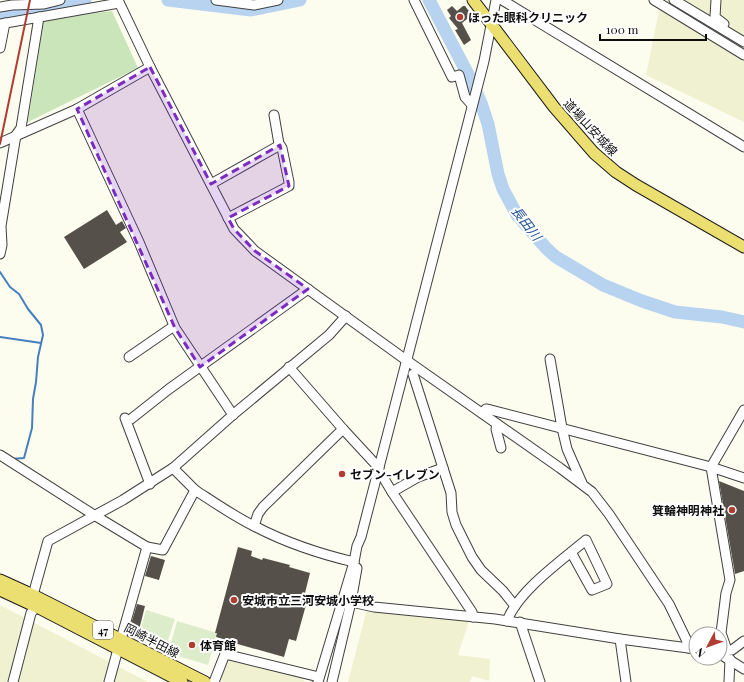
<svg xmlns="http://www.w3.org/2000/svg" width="744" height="682" viewBox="0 0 744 682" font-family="'Playfair Display','Noto Sans JP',serif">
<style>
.farmland{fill:#f0f1d1}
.green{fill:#cbe5bb}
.pitch{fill:#ddedcc}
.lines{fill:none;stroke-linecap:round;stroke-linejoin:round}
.stream{stroke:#467fc0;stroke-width:2}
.river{stroke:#b8d3f0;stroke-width:13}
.building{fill:#55504a}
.minor-casing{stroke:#404040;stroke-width:11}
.major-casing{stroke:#1e1e1e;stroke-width:13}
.minor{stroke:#fff;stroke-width:9}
.major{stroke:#ecdf71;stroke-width:11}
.rail{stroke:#b03d32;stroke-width:2}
.marked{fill:#7b2cbf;fill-opacity:0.2;stroke:#7b2cbf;stroke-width:3;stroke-dasharray:8 5;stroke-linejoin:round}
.poi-dot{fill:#b03d32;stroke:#fff;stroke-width:1.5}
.labels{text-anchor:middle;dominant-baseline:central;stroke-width:4;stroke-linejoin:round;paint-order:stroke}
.shield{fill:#fff;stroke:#565656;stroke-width:1}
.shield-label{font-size:11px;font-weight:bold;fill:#0d0d0d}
.poi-label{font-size:12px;font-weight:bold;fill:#0d0d0d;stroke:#fff;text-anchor:start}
.street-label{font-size:12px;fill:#0d0d0d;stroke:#fff}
.water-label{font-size:13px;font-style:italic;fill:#225293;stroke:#fff}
</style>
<rect width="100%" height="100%" fill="#fdfdef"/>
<g class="farmland">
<polygon points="661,0 744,0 744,122 646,75"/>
<polygon points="0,605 148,682 0,682"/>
<polygon points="367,609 469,621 458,655 490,659 489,681 472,676 470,682 348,682"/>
<polygon points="229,659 303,677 304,682 224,682 220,680 225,661"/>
</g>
<polygon class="green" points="112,11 138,68 28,122 44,19"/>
<g class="pitch">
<polygon points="146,610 175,619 166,646 148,641 149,638 139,635"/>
<polygon points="177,621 217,633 208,665 168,653"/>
</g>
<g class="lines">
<g class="stream">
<polyline points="0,272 10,287 19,294 28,309 41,325 43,335 38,357 36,382 33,399 32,428 24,458 11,459"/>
<polyline points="0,337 41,343"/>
</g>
<g class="river">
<polyline points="168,0 251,10 300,0"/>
<polyline points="429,0 471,80 481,103 488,124 498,174 503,189 517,215 546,248 556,257 603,285 642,301 675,312 722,317 744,322"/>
<path d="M0,15C28,9 57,6 85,0"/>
</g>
</g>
<g class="building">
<polygon points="452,6 457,11 463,6 465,6 472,15 462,23 471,40 464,45 455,30 458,29 449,18 451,16 447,10"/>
<polygon points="107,210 116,225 122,221 123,223 126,228 120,232 127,242 84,269 64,237"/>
<polygon points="719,481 744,491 744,571 735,574"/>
<polygon points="238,547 252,551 251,556 262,560 263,558 290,565 289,567 310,573 305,593 309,594 296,641 289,639 284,657 227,641 227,640 216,637 217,633 215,633"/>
<polygon points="151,556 165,560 159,580 145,576"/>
<polygon points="137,604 145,606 138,634 129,631"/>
</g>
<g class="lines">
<defs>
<g id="minor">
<polyline points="118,0 150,67 234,229 255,251 406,360 560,468 592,492 609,514 669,604 686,639 689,648"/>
<polyline points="216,0 254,5 278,0"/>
<polyline points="414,0 452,77 459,75 465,97 472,105"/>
<polyline points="502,0 744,147"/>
<polyline points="654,0 744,55"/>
<polyline points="674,0 744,42"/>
<polyline points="716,0 715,17 724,24"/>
<polyline points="0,7 12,5 44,4 60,0"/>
<polyline points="0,24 119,3"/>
<polyline points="0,48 5,23"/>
<polyline points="77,109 139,242 175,328 233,415"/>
<polyline points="0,143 77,109 150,67"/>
<polyline points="211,184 280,145"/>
<polyline points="228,218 289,186 289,182 282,148 279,144 274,115"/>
<polyline points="0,254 2,245 1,226 16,135 21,128 39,17"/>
<polyline points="129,357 174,326"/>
<polyline points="550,359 562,428 567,449 582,483"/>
<polyline points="289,367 343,429 379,468"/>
<polyline points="413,374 451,493 452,512 456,525 472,557 481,570 503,591 515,606"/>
<polyline points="482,413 486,409 491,410 711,467 744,478"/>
<polyline points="125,418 150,484"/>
<polyline points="131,419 169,389 308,289"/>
<polyline points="497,424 496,429 501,448"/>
<polyline points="0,455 94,515 147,547 121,639"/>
<polyline points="377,474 383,477 392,492 472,612 473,617"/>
<path d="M195,490C215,503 235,517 256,527C287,543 320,554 354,562"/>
<polyline points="392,492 418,477 443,468"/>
<polyline points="254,526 258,514 263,507 343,429"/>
<polyline points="147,547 163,550 195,490 173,468"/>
<polyline points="33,595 48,541 123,500 173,468 235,413 329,335 346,316"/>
<polyline points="351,602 374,607 495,619 620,639 696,649"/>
<path d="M507,621C518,591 562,560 586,540L607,584L592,590L571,552"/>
<polyline points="520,622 540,682"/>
<polyline points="620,639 626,682"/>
<polyline points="727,650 721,633 726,593 730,580 711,467 744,410"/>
<polyline points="720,654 744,669"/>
<polyline points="724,654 727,650 732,650 744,641"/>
<polyline points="13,682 31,613 36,607"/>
<polyline points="109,682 118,649"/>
<polyline points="214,682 225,654 319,677"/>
<polyline points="318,682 354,562 357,546 361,537 484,61 496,0"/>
<polyline points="332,682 351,602 357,568"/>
<polyline points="729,682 730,659"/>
</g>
<g id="major">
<polyline points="473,0 554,107 594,153 616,172 636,185 744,247"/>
<polyline points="0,580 33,595 205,682"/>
<polyline points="0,590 41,609 182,682"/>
</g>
</defs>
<use href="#minor" class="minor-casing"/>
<use href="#major" class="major-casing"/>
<use href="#minor" class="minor"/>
<use href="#major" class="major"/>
<polyline class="rail" points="0,144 30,0"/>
</g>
<path class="marked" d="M150,67L211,184L280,145L289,186L228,218L234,229L255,251L308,289L200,367L175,328L77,109Z"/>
<g class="poi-dot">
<circle cx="460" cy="17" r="4"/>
<circle cx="342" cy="474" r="4"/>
<circle cx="732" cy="510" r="4"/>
<circle cx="234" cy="600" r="4"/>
<circle cx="192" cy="645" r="4"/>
</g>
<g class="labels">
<rect class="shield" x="93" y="621" width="20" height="18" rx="3"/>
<g class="shield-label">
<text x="103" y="630">47</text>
</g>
<g class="poi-label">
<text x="468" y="17">ほった眼科クリニック</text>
<text x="350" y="474">セブン-イレブン</text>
<text x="724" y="510" text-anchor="end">箕輪神明神社</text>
<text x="242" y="600">安城市立三河安城小学校</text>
<text x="200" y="645">体育館</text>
</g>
<g class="street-label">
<text transform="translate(591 127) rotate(47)">道場山安城線</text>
<text transform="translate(152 640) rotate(27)">岡崎半田線</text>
</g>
<g class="water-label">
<text transform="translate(527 223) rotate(52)">長田川</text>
</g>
</g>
<g transform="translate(708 646) rotate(229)"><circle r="19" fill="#ffffff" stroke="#9e9e9e"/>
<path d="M0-3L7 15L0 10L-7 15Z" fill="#b03d32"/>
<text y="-6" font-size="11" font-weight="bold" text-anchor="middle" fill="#0d0d0d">N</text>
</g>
<path d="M600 34v6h106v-6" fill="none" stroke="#0d0d0d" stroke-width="2"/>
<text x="606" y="34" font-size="12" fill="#0d0d0d" stroke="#ffffff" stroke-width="3" paint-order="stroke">100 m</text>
</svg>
